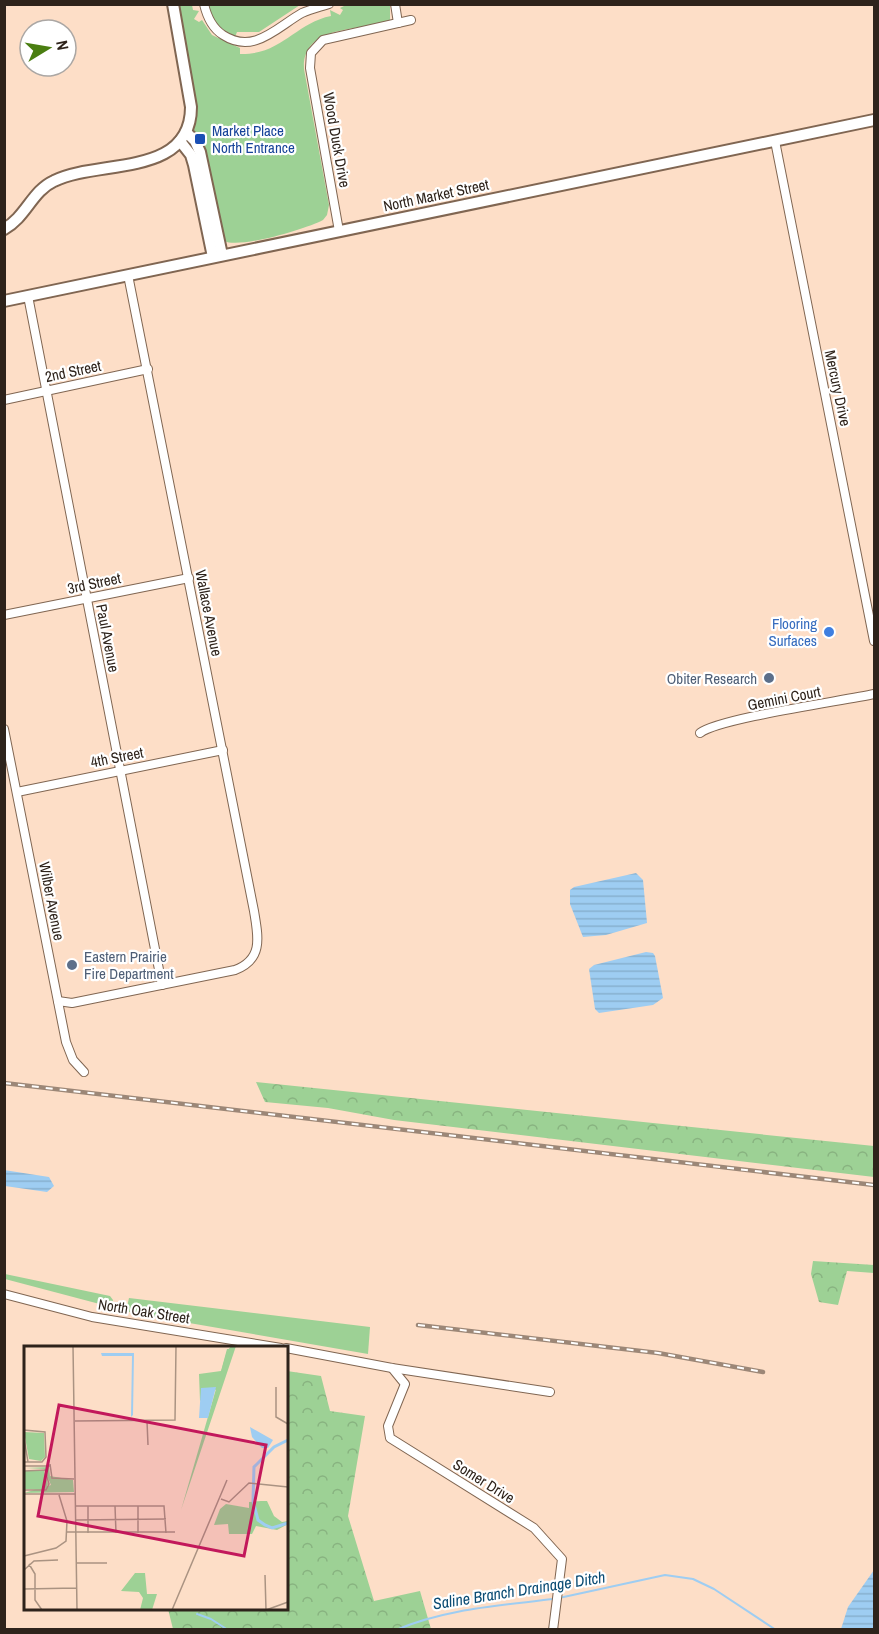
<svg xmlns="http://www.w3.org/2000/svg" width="879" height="1634" viewBox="0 0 879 1634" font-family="'Archivo Narrow',sans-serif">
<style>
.green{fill:#9dd195}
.forest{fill:url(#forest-crowns)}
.water{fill:url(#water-rules)}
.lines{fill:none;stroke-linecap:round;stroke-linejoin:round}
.stream{stroke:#9ecdf2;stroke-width:2}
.street-casing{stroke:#806652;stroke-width:10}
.secondary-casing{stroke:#806652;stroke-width:14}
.street{stroke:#fff;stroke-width:8}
.secondary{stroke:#fff;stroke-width:10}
.rail-casing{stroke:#9c8777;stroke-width:4.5}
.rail{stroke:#fff;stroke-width:2;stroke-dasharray:7;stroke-linecap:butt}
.transit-dot{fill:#1a4fb4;stroke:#fff;stroke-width:2}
.shop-dot{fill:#3f7fe0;stroke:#fff;stroke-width:2}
.service-dot{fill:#5c6f8a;stroke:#fff;stroke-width:2}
.labels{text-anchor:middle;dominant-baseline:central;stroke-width:4.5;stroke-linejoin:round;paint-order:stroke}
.transit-label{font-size:15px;fill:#164399;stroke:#fff;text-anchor:start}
.street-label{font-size:15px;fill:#2e231b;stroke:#fff}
.shop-label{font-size:15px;fill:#366cbe;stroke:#fff;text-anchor:end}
.service-label{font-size:15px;fill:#4e5e75;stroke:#fff;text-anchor:end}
.water-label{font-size:16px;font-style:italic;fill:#0b4c74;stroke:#fff}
.inset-river{fill:none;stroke:#9ecdf2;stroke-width:3}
.inset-road{fill:none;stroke:#aa9382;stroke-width:1.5}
.view{fill:#c2185b;fill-opacity:0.15;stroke:#c2185b;stroke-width:3}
.inset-edge{fill:none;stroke:#2e231b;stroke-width:3}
</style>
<defs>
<pattern id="forest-crowns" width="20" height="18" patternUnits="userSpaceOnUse" patternTransform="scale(1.5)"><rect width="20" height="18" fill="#9dd195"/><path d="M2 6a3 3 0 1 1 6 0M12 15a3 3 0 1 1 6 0" fill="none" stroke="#88b380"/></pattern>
<pattern id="water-rules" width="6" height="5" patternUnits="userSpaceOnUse" patternTransform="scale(1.5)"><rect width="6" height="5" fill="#9ecdf2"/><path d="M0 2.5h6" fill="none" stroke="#88b0cf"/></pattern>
</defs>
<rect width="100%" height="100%" fill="#fddec7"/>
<g class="green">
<path d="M177,5H192L193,10L199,11L194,19L199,22L202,20L212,35L240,48V54C282,55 295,23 331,16L330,10L340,15L343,10L340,8L346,5H390V20C359,32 302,24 304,69L329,205L327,215L323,220C306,229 240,249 224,241L194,132L195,105Z"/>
<polygon points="206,5 210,4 300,5 259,32 237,32 235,37 216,25"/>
<polygon points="5,1274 110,1296 113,1300 111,1307 5,1279"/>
<polygon points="129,1298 370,1327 368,1354 137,1314 126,1311"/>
</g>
<g class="forest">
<polygon points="256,1082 874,1146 874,1177 394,1120 328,1108 265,1102"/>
<polygon points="813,1261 874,1265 874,1273 847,1271 838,1305 819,1302 811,1274"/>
<polygon points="287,1371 321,1376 330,1411 365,1416 348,1516 374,1601 420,1591 431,1629 173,1629 168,1609 286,1608"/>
</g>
<g class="water">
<polygon points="636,873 643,880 647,923 606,935 583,937 570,904 570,890 574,887"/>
<polygon points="646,952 653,953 655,956 663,998 653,1005 599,1013 595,1009 589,969 594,965"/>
<polygon points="4,1170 49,1177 54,1186 47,1192 5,1186"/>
<polygon points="874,1570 874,1629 841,1629 848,1607"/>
</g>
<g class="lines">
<g class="stream">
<polyline points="559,1598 665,1575 693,1579 714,1589 776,1630"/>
<polyline points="197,1614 211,1619 228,1630"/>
<path d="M396,1630C445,1609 497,1606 553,1599"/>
</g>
<defs>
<g id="street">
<path d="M204,4C207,17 212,28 223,35C254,55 277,27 302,13C311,9 320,7 329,4"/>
<polyline points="395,4 398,23"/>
<polyline points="775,141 874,641"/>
<polyline points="339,231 310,68 311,53 323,40 411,20"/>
<polyline points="28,296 162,985"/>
<polyline points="4,400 148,369"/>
<polyline points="4,615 189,578"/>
<polyline points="4,729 66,1042 73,1060 84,1072"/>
<path d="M700,733C720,718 842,701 874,694"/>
<polyline points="17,792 223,750"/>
<path d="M58,1001L72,1003L235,970C264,959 258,936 254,911L128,275"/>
<polyline points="4,1294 92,1317 281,1348"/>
<polyline points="286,1348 392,1368 550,1392"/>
<polyline points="392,1368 405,1384 388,1426 390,1438 534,1528 562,1559 553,1630"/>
</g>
<g id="secondary">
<polyline points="186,132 195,141 200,152 222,255"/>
<polyline points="180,141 191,155 194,165 213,257"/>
<path d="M4,229C26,217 32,191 54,181C98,159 191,178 191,107L173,4"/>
<polyline points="4,301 874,120"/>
</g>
</defs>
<use href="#street" class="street-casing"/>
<use href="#secondary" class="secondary-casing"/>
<use href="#street" class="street"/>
<use href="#secondary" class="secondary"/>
<defs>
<g id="rail">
<polyline points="4,1083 874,1185"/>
<polyline points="418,1325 658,1353 763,1372"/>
</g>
</defs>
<use href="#rail" class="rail-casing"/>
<use href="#rail" class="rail"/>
</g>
<rect class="transit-dot" x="194" y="133" width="12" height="12" rx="3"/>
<circle class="shop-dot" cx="829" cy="632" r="6"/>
<g class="service-dot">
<circle cx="769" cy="678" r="6"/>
<circle cx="72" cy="965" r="6"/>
</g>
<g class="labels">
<g class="transit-label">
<text x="212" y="130">Market Place<tspan x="212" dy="17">North Entrance</tspan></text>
</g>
<g class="street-label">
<text transform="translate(337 140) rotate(80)">Wood Duck Drive</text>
<text transform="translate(436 195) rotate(-12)">North Market Street</text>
<text transform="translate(73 371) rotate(-12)">2nd Street</text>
<text transform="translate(838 388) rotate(78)">Mercury Drive</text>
<text transform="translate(94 583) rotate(-12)">3rd Street</text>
<text transform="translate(209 613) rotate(79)">Wallace Avenue</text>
<text transform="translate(108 638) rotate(79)">Paul Avenue</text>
<text transform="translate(784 698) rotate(-11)">Gemini Court</text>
<text transform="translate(117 757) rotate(-11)">4th Street</text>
<text transform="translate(52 901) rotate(79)">Wilber Avenue</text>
<text transform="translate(144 1311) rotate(9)">North Oak Street</text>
<text transform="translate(484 1481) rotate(32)">Somer Drive</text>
</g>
<g class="shop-label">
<text x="817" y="623">Flooring<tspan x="817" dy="17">Surfaces</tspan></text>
</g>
<g class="service-label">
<text x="757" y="678">Obiter Research</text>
<text x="84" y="956" text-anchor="start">Eastern Prairie<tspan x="84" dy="17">Fire Department</tspan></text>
</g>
<g class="water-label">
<text transform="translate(519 1590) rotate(-9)">Saline Branch Drainage Ditch</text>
</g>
</g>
<g transform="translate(24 1346)">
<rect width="264" height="264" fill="#fddec7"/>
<path d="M203,3H207L194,42L176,55L175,28L197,25ZM0,86L20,87L21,111L17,115L5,113ZM25,121L26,130L49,134L50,146L0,147L27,139L20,123L2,122ZM0,125H20L24,138L21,144L0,143Z" fill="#9dd195"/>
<path d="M207,0H212L157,164L203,5ZM237,155H243L250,170L258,176L264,175V178L253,184L232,180L228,188H205L204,178L190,179L196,163L202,158L225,162V156ZM111,227H121L123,248H133L128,264H116L119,252L115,246L97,245Z" fill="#9dd195"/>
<path d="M110,7L109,69L107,71L108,10H78L77,7ZM192,41L184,72H175L177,42ZM226,81L249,94L244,102H238L228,91Z" fill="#9ecdf2"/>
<path class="inset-river" d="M264,94L250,101L230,121L229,155L234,174L241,179L248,182L264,177"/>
<path class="inset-road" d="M49,0L53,264M252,41V71L264,78M51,75L151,74L152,0M123,75L124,99M0,84L21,86L22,111L18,116H0M0,92L4,116M26,118L28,132L50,133M0,120H26M0,125L21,124L25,138L22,144H0M0,148H51M197,153L205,156L225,137L264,141M52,160H140L142,187M64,160V187M91,160L92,187M114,160V187M52,174L142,173M43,186H151M0,210L32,202L42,195L43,175L35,149M53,217H83M5,218L11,228V254L18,264M0,224L10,215L34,214M241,229L242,264M0,243L52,242M148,264L203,134M242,264L264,256"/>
<path class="view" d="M35,59L242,99L220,210L14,170Z"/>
<rect width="264" height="264" class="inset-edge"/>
</g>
<rect width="879" height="1634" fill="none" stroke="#2e231b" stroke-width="12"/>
<g transform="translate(48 48) rotate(79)"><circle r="28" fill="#ffffff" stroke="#aba7a4" stroke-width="1.5"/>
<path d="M0-4.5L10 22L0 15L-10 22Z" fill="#4a7e11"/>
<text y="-9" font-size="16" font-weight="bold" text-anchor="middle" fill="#2e231b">N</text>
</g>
</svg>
